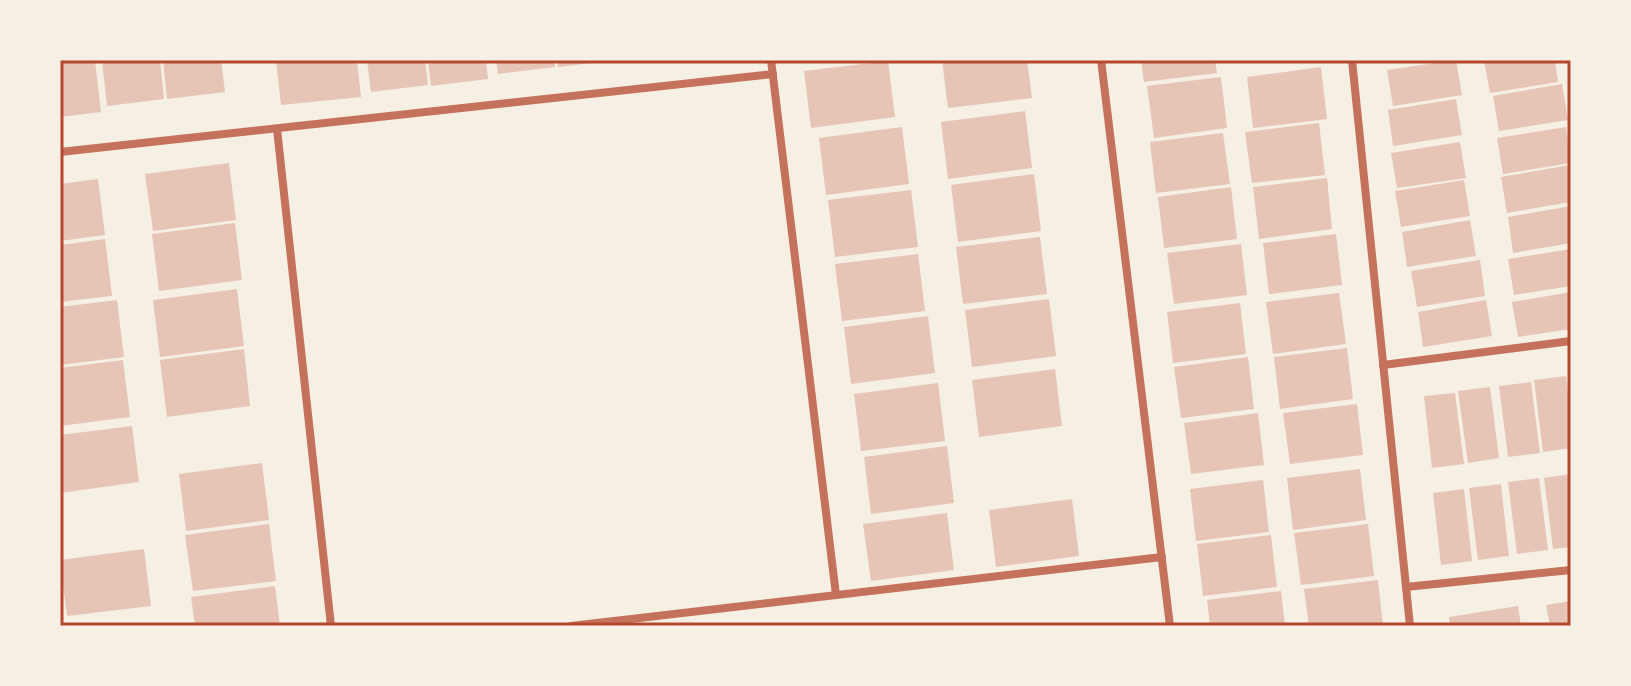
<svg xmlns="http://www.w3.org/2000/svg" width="1631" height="686" viewBox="0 0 1631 686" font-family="Georgia,serif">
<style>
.building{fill:#e6c5b7}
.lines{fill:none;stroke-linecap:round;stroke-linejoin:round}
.minor{stroke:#c5725c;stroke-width:8}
.neatline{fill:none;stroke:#b5482f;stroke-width:3}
</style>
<rect width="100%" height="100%" fill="#f6efe4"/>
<g class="building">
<polygon points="60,60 95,60 101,112 60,117"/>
<polygon points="102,60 160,60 164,99 107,106"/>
<polygon points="163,60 221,60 225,92 167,99"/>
<polygon points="276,60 357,60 361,97 281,105"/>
<polygon points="367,60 425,60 428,85 371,92"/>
<polygon points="428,60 486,60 488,79 431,86"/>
<polygon points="496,60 554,60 555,67 498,74"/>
<polygon points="557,60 601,60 601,62 558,67"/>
<polygon points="942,60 1027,60 1032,98 948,108"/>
<polygon points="1141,60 1215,60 1217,73 1144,82"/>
<polygon points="1456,60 1462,95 1393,106 1387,70"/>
<polygon points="1484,60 1555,60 1558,82 1490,93"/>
<polygon points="888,61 895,117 811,128 804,71"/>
<polygon points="1321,67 1327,119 1253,128 1247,77"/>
<polygon points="1221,77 1227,128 1154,138 1147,86"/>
<polygon points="1562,84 1568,120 1499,131 1493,96"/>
<polygon points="1456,99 1462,135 1393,146 1388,110"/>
<polygon points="1025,111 1032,168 948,179 941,122"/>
<polygon points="1319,123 1325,175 1252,183 1245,132"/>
<polygon points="902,127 909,184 826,195 819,138"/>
<polygon points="1566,127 1571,163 1503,174 1497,138"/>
<polygon points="1223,133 1230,184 1156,193 1150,142"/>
<polygon points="1460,142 1466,178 1397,188 1391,153"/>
<polygon points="229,163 236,220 153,231 145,174"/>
<polygon points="1570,165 1571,202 1507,213 1501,177"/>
<polygon points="1034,174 1041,231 958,242 951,185"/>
<polygon points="1327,178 1332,229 1259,239 1253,187"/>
<polygon points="98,179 105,235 60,241 60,184"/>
<polygon points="1464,180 1470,216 1401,227 1395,191"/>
<polygon points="1231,187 1237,239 1164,248 1158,197"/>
<polygon points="911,190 918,247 835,257 828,200"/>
<polygon points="1571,206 1571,243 1513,253 1508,217"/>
<polygon points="1470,220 1476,256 1407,267 1402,232"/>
<polygon points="235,223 242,280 159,291 152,234"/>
<polygon points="1336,234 1342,285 1269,294 1263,243"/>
<polygon points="1040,237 1047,294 963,304 956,247"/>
<polygon points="105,239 112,296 60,302 60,245"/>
<polygon points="1241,244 1247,295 1174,304 1167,253"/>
<polygon points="1571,249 1571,286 1514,295 1508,259"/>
<polygon points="918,254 925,311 842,321 835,264"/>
<polygon points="1480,260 1485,296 1417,307 1411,271"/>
<polygon points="237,289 244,346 160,357 153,300"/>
<polygon points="1571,292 1571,329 1518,337 1512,302"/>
<polygon points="1339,293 1346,344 1273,354 1266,302"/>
<polygon points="1049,299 1056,356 972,367 965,310"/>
<polygon points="117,300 124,357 60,365 60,307"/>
<polygon points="1486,300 1492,336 1423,347 1418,312"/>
<polygon points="1240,303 1246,354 1173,363 1167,312"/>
<polygon points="928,316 935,373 851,384 844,327"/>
<polygon points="1347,348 1353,399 1280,409 1274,357"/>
<polygon points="244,349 250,406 167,417 160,360"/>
<polygon points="1248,357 1254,409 1181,418 1174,367"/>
<polygon points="123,360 130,417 60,426 60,368"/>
<polygon points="1055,369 1062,426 979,437 972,380"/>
<polygon points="1566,376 1571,419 1571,448 1543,452 1534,380"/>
<polygon points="1531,382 1540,453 1508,457 1499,386"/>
<polygon points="938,383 945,441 861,451 854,394"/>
<polygon points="1490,387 1499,458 1468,463 1458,391"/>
<polygon points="1455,393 1464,464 1432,468 1424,396"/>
<polygon points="1357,404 1363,455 1290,464 1283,413"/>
<polygon points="1258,413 1264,465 1191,474 1184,423"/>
<polygon points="132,426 139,482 60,493 60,435"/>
<polygon points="947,446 954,503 871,514 864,457"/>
<polygon points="262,463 269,520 186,531 179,474"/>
<polygon points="1360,469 1366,520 1293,530 1287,478"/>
<polygon points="1571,474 1571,547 1553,549 1544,478"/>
<polygon points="1539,478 1548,550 1517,554 1508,482"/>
<polygon points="1263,480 1269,532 1196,541 1190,489"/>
<polygon points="1501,484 1509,556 1478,560 1469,488"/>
<polygon points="1464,489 1472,561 1441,565 1433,493"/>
<polygon points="1072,499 1079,556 996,567 989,510"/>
<polygon points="947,513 954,570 871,581 863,524"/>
<polygon points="269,524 276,581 193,591 185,535"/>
<polygon points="1368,524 1374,576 1301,585 1294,533"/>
<polygon points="1271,535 1277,587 1203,596 1197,544"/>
<polygon points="144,549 151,606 67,616 60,560"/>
<polygon points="1378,580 1383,626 1309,626 1304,589"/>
<polygon points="275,586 280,626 195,626 191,597"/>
<polygon points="1281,591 1285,626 1210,626 1207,600"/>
<polygon points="1571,601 1571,626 1550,626 1546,605"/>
<polygon points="1518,606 1521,626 1450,626 1449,617"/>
</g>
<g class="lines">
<g class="minor">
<polyline points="771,60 836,595"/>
<polyline points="1101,60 1170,626"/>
<polyline points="1352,60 1410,626"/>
<polyline points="277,129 331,626"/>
<polyline points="60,152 773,74"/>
<polyline points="1383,365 1571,341"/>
<polyline points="1406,587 1571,570"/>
<polyline points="571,626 1162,557"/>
</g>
</g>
<rect width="1631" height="686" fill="none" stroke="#f6efe4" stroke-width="124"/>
<rect x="62" y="62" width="1507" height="562" class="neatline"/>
</svg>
